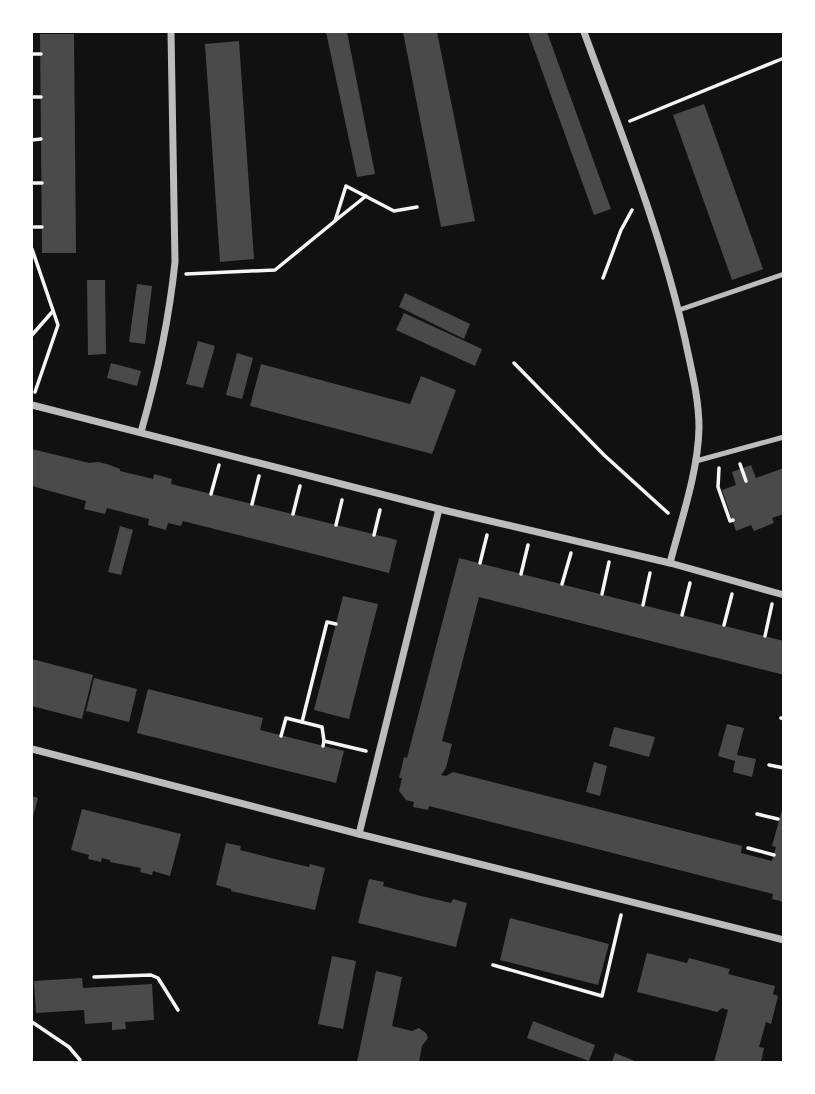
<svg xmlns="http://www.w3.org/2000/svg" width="815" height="1094" viewBox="0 0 815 1094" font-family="Montserrat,sans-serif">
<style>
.building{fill:#4a4a4a}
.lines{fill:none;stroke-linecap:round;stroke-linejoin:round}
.path{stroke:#f5f5f5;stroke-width:3.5}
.service{stroke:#bcbcbc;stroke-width:5}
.minor{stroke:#bcbcbc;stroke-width:7}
</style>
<rect width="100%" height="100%" fill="#111"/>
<g class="building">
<polygon points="326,32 347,32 375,174 357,177"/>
<polygon points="403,32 437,32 475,221 441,227"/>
<polygon points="528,32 547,32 611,209 594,215"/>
<polygon points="40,34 74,34 76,253 42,253"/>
<polygon points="239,41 254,259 220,262 205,44"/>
<polygon points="704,104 763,269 732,280 673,115"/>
<polygon points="87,280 105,280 106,354 88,355"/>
<polygon points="137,284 152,286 145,344 129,342"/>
<polygon points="405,293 470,324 464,339 399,307"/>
<polygon points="404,313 482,349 475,366 396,330"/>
<polygon points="198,341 215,346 203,388 186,384"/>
<polygon points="237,353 253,358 242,399 226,395"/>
<polygon points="111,363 141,371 137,386 107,378"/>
<polygon points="261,364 410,404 421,376 456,390 432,454 250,406"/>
<polygon points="32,449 89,463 98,462 110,465 120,469 120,471 153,479 154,474 172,479 171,484 397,540 389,573 183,521 181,526 168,523 166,530 148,525 149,519 107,508 105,514 84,509 86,501 32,486"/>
<polygon points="751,465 756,478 784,468 784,514 772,518 774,523 754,531 751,525 736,531 722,490 736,485 732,472"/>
<polygon points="120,526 133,530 121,575 108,572"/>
<polygon points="459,558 784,641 784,675 479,597 442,741 452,744 446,768 441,775 446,776 453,772 742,846 741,853 772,861 776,847 772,846 784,803 784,902 772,899 773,894 429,806 428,810 413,807 414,802 406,800 399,791 402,778 399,778 404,757 407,758"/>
<polygon points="343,596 378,604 349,719 314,710"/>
<polygon points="32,659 93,675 82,719 32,706"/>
<polygon points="94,678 137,689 129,722 86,711"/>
<polygon points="148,689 263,718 260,730 344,751 336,783 137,733"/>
<polygon points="727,724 744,728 737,755 756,759 752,777 733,772 735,761 718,756"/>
<polygon points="614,727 655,737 649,757 609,746"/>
<polygon points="594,762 607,766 600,796 586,792"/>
<polygon points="32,796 38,798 32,820"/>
<polygon points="82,809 181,834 170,876 153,871 152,875 140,872 141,868 110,862 110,860 102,858 101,862 88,859 89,855 71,850"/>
<polygon points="226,843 241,846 240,850 275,859 309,867 310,864 325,868 315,910 231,891 231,889 216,885"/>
<polygon points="369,879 384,882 383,886 417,895 451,903 453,899 467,903 456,947 358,923"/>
<polygon points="510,918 609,944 598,985 500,960"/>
<polygon points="647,953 687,963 689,958 730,969 728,974 775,986 773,994 778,996 771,1024 766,1022 759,1047 764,1048 761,1062 714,1062 728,1010 722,1008 717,1012 637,992"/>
<polygon points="332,956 356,961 343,1029 318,1024"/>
<polygon points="376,971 402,977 392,1026 412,1031 419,1028 426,1033 428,1038 422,1046 419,1062 357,1062"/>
<polygon points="82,978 83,988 152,984 154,1020 125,1022 126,1029 112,1030 112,1022 85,1024 84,1010 36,1013 34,981"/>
<polygon points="533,1021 595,1045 589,1061 527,1038"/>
<polygon points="615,1053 637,1062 612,1062"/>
</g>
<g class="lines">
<g class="path">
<polyline points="32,54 41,54"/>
<polyline points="32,97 41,97"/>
<polyline points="630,121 784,58"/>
<polyline points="32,140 41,139"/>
<polyline points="32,183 42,183"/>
<polyline points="336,220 366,196"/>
<polyline points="32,227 42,227"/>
<polyline points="32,249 58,325 35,392"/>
<polyline points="186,274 275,270 335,221 346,186 394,211 417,207"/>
<polyline points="603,278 621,230 632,210"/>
<polyline points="32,335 53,311"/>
<polyline points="514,363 604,455 668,513"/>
<polyline points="740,464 746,481"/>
<polyline points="719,468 718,487 730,521 733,520"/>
<polyline points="211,494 219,465"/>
<polyline points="252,504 259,476"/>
<polyline points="293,514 300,486"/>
<polyline points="336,525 342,500"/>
<polyline points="374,535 380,510"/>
<polyline points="480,563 487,535"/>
<polyline points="521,574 528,545"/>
<polyline points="562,584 571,553"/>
<polyline points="602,594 609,562"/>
<polyline points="643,605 650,573"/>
<polyline points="682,615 690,583"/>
<polyline points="724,625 732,594"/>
<polyline points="765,636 772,604"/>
<polyline points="781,718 784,719"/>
<polyline points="302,722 327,622 336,624"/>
<polyline points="281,736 286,718 322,727 324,741"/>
<polyline points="323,746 324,741 366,751"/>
<polyline points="769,765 784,768"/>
<polyline points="757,814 778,819"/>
<polyline points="748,848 774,855"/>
<polyline points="493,965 602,996 621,915"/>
<polyline points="94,977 151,975 158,978 178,1010"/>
<polyline points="32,1022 69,1047 80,1060"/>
</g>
<g class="service">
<polyline points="679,310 784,274"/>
<polyline points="696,461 784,437"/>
</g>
<g class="minor">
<path d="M584,32C621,133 662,234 685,339C691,368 699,398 699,428C698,473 681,520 670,563"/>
<polyline points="32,405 439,509 670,563 784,595"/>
<path d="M141,432C157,376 169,320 175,262L171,32"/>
<polyline points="32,749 359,834 784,940"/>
<polyline points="359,834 439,509"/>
</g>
</g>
<rect width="815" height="1094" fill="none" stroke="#ffffff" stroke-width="66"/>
</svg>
